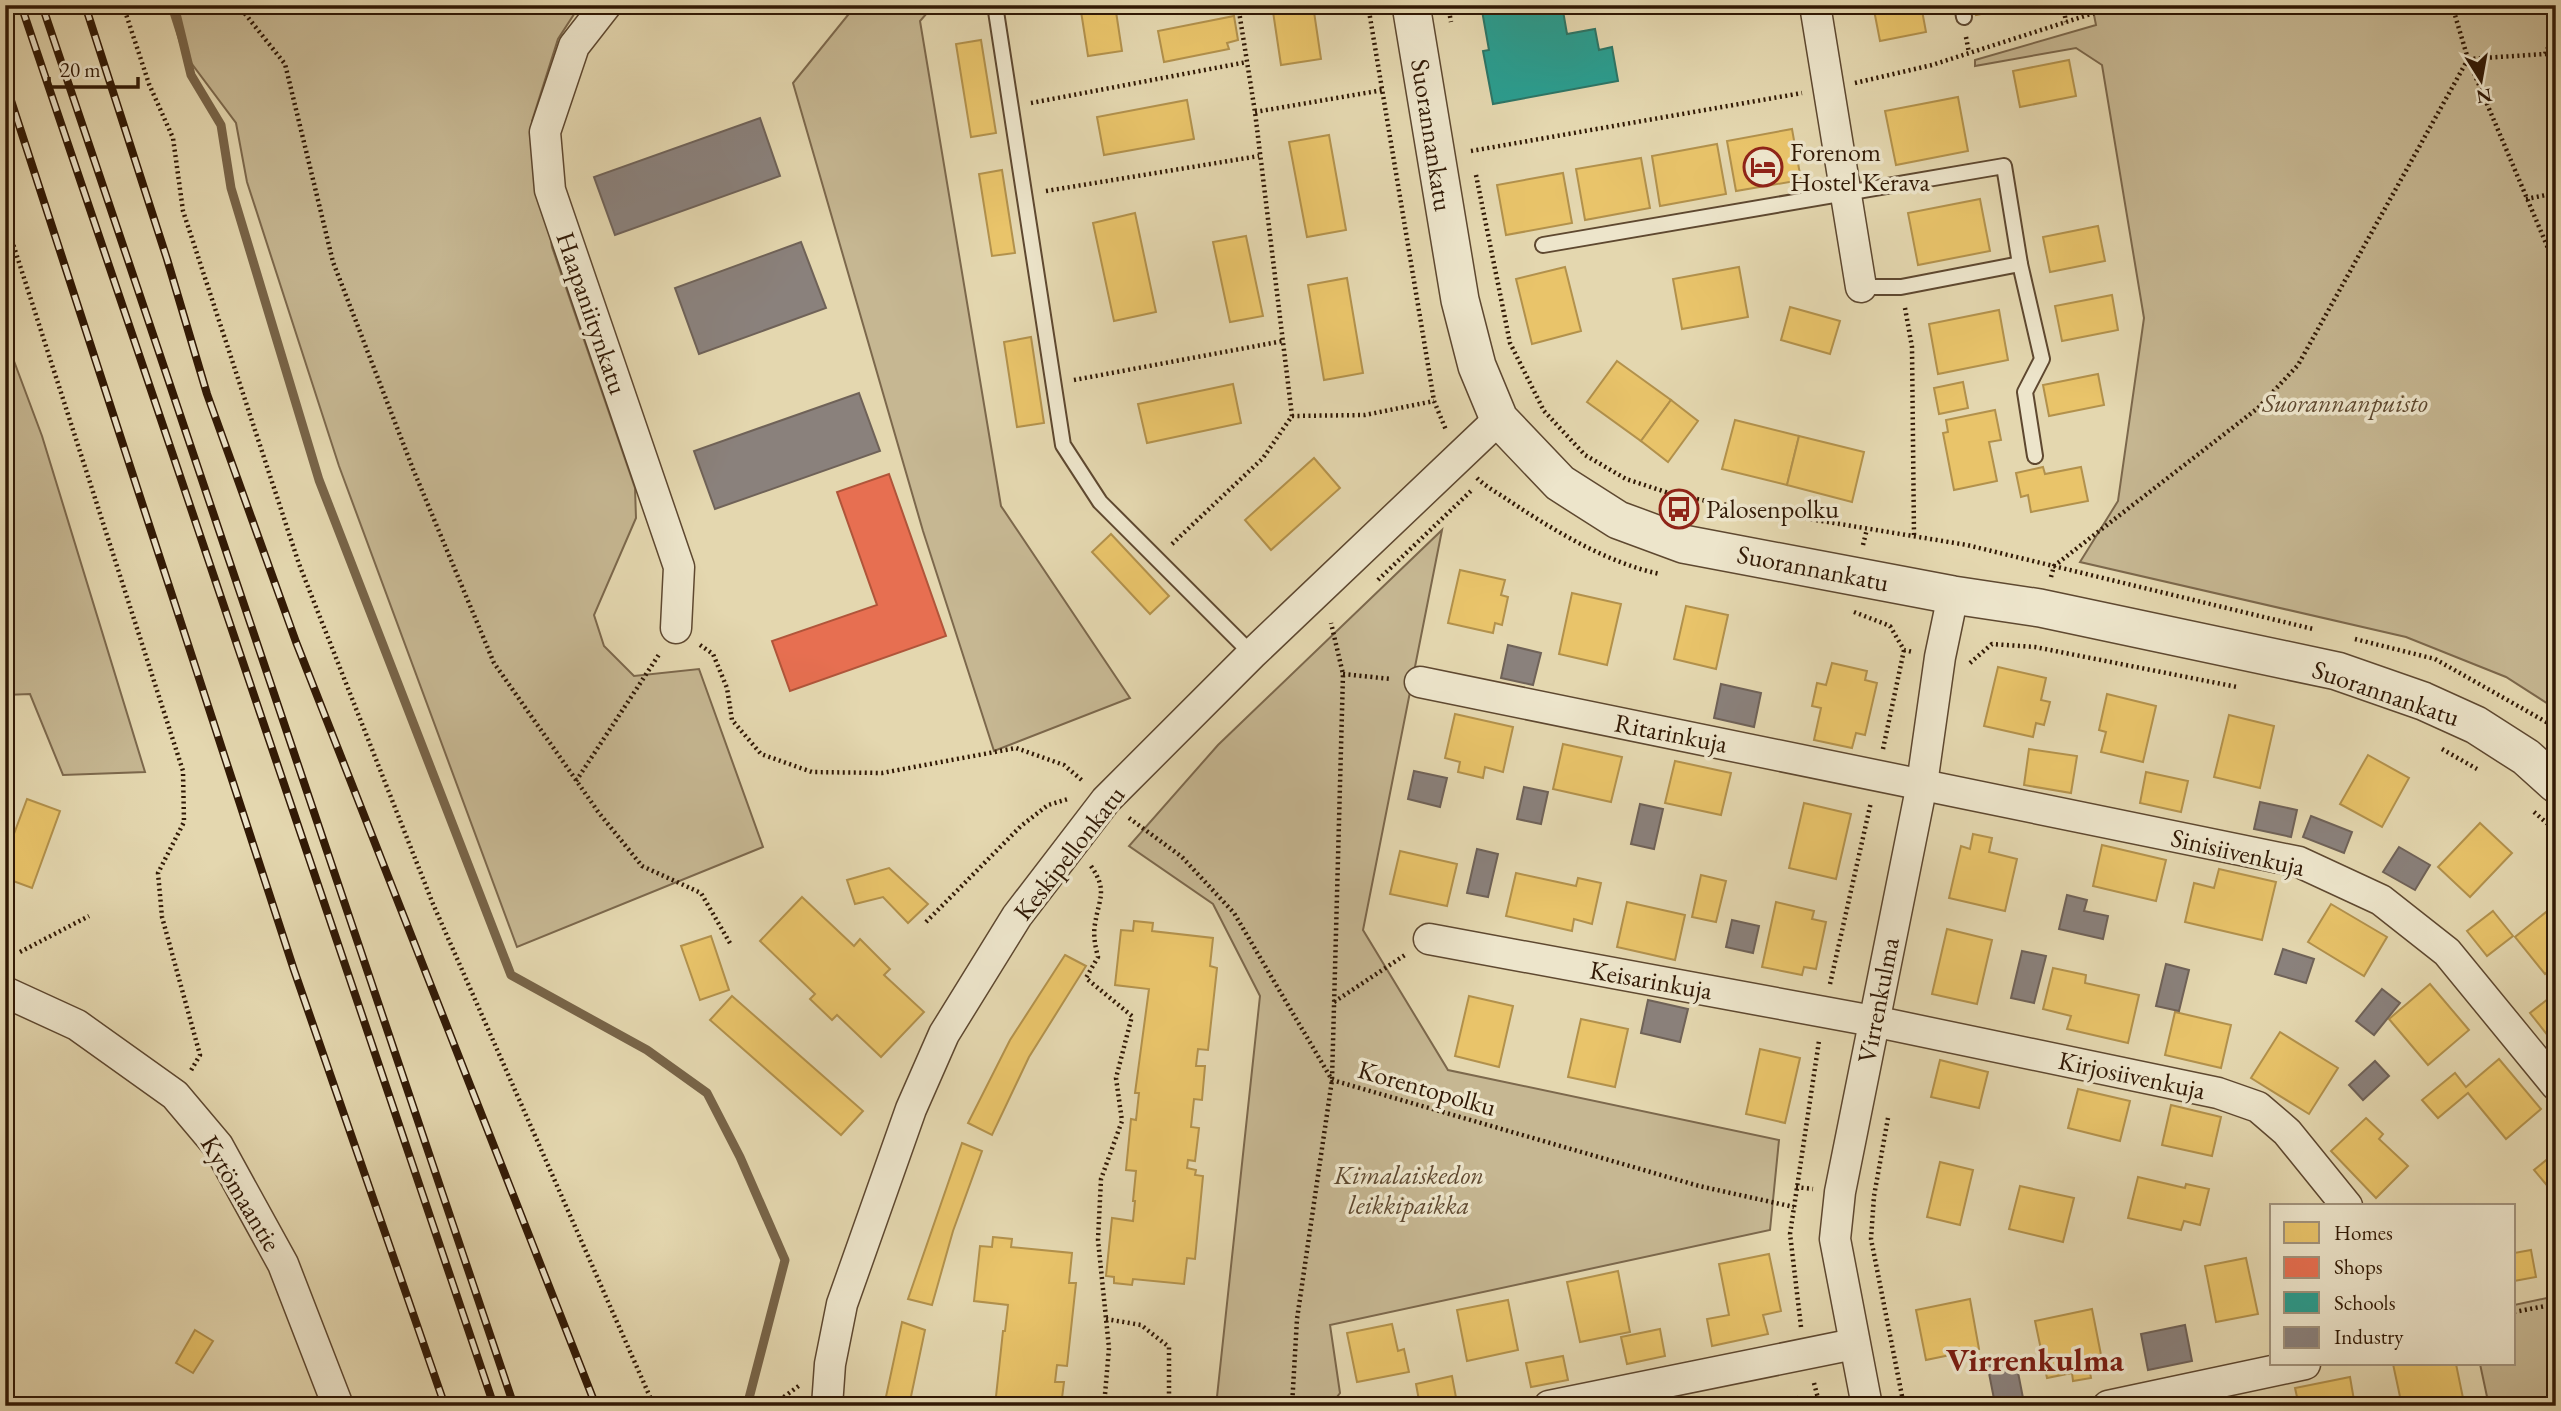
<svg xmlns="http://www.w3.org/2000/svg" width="2561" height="1411" viewBox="0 0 2561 1411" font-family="'EB Garamond',serif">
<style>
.green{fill:#c6b792;stroke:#7c684c;stroke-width:2}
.homes{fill:#e9c46a;stroke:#b2914c;stroke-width:2}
.shops{fill:#e76f51;stroke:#b0553a;stroke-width:2}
.schools{fill:#2a9d8f;stroke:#2c7566;stroke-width:2}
.industry{fill:#8a817c;stroke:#6f6258;stroke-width:2}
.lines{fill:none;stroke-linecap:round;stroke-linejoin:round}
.stream{stroke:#786448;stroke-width:9}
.service-casing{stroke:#5e4830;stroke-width:18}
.minor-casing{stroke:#5e4830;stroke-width:33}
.tertiary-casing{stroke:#5e4830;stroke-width:40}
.path{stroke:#311905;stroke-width:4.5;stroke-dasharray:2 3.5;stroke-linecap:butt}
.service{stroke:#ede5cb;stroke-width:14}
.minor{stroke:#ede5cb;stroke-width:30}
.tertiary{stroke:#ede5cb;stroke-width:37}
.rail-casing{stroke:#311905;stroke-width:8}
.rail{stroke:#ede5cb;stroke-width:5;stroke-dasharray:16;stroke-linecap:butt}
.labels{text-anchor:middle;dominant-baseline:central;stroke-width:7;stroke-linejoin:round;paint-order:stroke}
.street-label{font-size:26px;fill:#311905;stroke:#ede5cb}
.poi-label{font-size:26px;fill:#311905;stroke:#ede5cb;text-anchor:start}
.park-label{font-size:26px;font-style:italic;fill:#5e482f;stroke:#ede5cb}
.district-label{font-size:33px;font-weight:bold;fill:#7a1f14;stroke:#ede5cb}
</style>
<rect width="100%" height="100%" fill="#e4d7af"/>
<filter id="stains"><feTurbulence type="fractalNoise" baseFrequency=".00286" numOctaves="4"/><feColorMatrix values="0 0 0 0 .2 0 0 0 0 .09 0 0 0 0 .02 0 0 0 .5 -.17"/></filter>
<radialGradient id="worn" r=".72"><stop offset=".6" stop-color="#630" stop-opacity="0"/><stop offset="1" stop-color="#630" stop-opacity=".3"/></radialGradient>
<g class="green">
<polygon points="168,5 580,5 558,39 532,121 552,247 635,488 636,518 594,615 604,646 634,676 699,669 763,847 517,947 339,466 247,182 236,123 183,52"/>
<polygon points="856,5 934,5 920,21 1001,506 1130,698 994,751 923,531 793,83"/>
<polygon points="2092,5 2556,5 2556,709 2506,677 2406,637 2080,562 2118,501 2144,318 2102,65 2076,48 1975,66 1975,60 2096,25"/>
<polygon points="5,337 42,436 145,772 63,775 30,694 5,695"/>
<polygon points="1442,530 1363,930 1448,1070 1779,1140 1770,1230 1330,1325 1340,1393 1330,1406 1216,1406 1260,996 1213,904 1129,846 1218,745"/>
<polygon points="2556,1296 2556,1406 2489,1406 2480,1364 2514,1364 2514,1305"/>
</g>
<g class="homes">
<polygon points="1080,5 1115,5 1122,51 1088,56"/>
<polygon points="1272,5 1313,5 1321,59 1281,65"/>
<polygon points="1873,5 1921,5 1926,32 1880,41"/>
<polygon points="1974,5 2026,5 1976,15"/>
<polygon points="1234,16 1238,40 1227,43 1229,49 1164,62 1158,31"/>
<polygon points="981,40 996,133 971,137 956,44"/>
<polygon points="2069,60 2076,96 2020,107 2013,71"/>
<polygon points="1958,97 1968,151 1896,165 1885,111"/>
<polygon points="1187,100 1194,139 1104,155 1097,117"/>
<polygon points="1792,129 1801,180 1736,191 1727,141"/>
<polygon points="1329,135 1346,230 1307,237 1289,142"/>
<polygon points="1717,144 1726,194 1660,206 1652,156"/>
<polygon points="1641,158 1650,208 1585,220 1576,169"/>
<polygon points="1002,170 1015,253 992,256 979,174"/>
<polygon points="1563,173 1572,223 1506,235 1497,185"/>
<polygon points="1980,199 1990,251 1918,265 1908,213"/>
<polygon points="1135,213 1156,312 1114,321 1093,223"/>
<polygon points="2098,226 2105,261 2050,272 2043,237"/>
<polygon points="1246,236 1263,316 1230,322 1213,242"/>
<polygon points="1565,267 1581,331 1532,344 1516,279"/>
<polygon points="1739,267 1748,317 1682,329 1673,279"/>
<polygon points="1347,278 1363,373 1324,380 1308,285"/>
<polygon points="2112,295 2118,330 2062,341 2055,306"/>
<polygon points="1790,307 1840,321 1830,354 1781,340"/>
<polygon points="1999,310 2008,360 1938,374 1929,324"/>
<polygon points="1031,337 1044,423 1017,427 1004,342"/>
<polygon points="1617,361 1671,400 1641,441 1587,402"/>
<polygon points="2098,374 2104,405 2049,416 2043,385"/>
<polygon points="1963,382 1968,408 1939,414 1934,388"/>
<polygon points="1233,384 1241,423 1147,443 1138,404"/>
<polygon points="1671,400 1698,421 1668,462 1641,441"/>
<polygon points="1995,410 2001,440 1989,442 1997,481 1954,490 1943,433 1948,432 1946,420"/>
<polygon points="1735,420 1799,436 1787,485 1722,469"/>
<polygon points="1799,436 1864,452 1852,502 1787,485"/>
<polygon points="1314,458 1340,488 1271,550 1245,520"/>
<polygon points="2043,467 2045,474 2081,467 2088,501 2031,512 2028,495 2021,497 2016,473"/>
<polygon points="1111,534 1169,596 1150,614 1092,552"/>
<polygon points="1460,570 1505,580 1501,595 1508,597 1502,625 1495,623 1493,633 1448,623"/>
<polygon points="1572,593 1621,604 1607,665 1559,654"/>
<polygon points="1686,606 1728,615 1716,669 1674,659"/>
<polygon points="1832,663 1867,671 1865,680 1877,683 1865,735 1856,733 1852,748 1814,740 1821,708 1812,706 1817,683 1826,685"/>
<polygon points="1998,667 2046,678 2041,700 2050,702 2044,725 2036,723 2033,737 1984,726"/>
<polygon points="2107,694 2156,706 2143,762 2101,752 2106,732 2099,730"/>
<polygon points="1455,714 1513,727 1503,772 1485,767 1483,778 1458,772 1460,762 1445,758"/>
<polygon points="2229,715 2274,726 2260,788 2214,777"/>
<polygon points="1563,744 1622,757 1611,802 1553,789"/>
<polygon points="2029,749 2077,756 2071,793 2024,785"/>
<polygon points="2368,755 2409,778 2382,827 2340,804"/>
<polygon points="1675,761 1731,773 1721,815 1665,803"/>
<polygon points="2146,772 2188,781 2181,812 2140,803"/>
<polygon points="27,799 60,811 32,888 5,878 5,858"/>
<polygon points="1804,803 1851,814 1836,879 1789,868"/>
<polygon points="2480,823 2512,853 2470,897 2438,867"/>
<polygon points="1973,834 1992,838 1989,852 2017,859 2005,911 1949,898 1961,846 1970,849"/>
<polygon points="2102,845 2166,860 2156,901 2093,886"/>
<polygon points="1400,851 1457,864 1447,906 1390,894"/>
<polygon points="889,868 928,904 908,923 883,897 855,904 847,880"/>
<polygon points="2219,869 2276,882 2262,940 2185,922 2194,883 2214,888"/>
<polygon points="1516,873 1576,886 1578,878 1601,883 1592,924 1574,919 1572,931 1506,916"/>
<polygon points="1701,875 1726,881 1716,922 1692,917"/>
<polygon points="802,897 854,946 860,939 890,969 884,975 924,1012 881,1057 837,1015 832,1020 810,999 815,994 760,941"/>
<polygon points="1627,902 1685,915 1675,960 1617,947"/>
<polygon points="1776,902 1814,911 1812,919 1826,922 1816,969 1804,967 1802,975 1762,967"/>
<polygon points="2331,904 2387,937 2364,976 2308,942"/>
<polygon points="2556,904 2556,965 2545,974 2515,937"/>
<polygon points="2493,911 2513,936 2487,956 2467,931"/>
<polygon points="1134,921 1153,923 1152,931 1213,938 1210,966 1217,968 1208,1050 1198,1049 1196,1066 1205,1066 1202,1100 1194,1099 1191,1127 1199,1128 1195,1161 1188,1160 1187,1168 1196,1170 1195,1175 1203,1176 1195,1259 1187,1258 1184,1284 1133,1279 1132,1285 1114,1283 1114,1277 1106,1276 1112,1218 1133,1221 1135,1201 1133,1201 1136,1171 1126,1170 1131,1119 1136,1120 1139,1093 1135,1093 1149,989 1115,985 1121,930 1133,931"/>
<polygon points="1947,929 1992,940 1977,1004 1932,994"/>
<polygon points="711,936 729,990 700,1000 681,946"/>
<polygon points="1065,955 1086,966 1029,1057 992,1135 968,1123 1010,1040"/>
<polygon points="2053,968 2086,975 2085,983 2139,995 2128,1043 2067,1029 2071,1016 2043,1009"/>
<polygon points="2430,984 2469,1030 2428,1065 2389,1019"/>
<polygon points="2553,995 2556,999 2556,1046 2530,1013"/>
<polygon points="732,996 863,1111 841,1135 710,1020"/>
<polygon points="1469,996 1513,1006 1499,1067 1455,1056"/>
<polygon points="2175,1012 2231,1025 2221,1068 2165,1055"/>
<polygon points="1581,1019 1628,1029 1615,1087 1568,1077"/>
<polygon points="2280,1032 2338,1068 2309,1114 2251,1078"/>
<polygon points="1760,1049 1800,1058 1785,1123 1746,1114"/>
<polygon points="2499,1059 2541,1109 2506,1139 2468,1093 2438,1118 2422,1100 2455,1073 2466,1087"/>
<polygon points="1940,1060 1988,1072 1979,1108 1931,1097"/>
<polygon points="2078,1089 2130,1101 2120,1141 2068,1128"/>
<polygon points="2171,1105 2221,1117 2212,1156 2162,1145"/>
<polygon points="2366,1118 2383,1134 2379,1139 2408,1166 2376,1198 2331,1151"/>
<polygon points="962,1143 982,1151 953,1231 932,1305 908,1299"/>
<polygon points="2556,1152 2556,1196 2534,1170"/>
<polygon points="1940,1162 1973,1170 1960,1225 1927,1217"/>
<polygon points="2138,1177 2185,1188 2186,1184 2209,1189 2200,1225 2184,1221 2181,1230 2128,1218"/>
<polygon points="2020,1186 2074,1198 2063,1242 2009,1229"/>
<polygon points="993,1237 1012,1239 1011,1247 1072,1253 1069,1283 1076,1283 1067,1366 1057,1365 1055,1382 1064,1382 1061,1406 995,1406 1003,1331 1005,1331 1008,1305 974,1301 980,1246 992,1247"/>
<polygon points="2531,1250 2536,1277 2514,1281 2514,1253"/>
<polygon points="1769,1254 1781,1311 1763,1315 1768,1334 1712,1346 1707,1319 1729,1315 1719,1264"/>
<polygon points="2246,1258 2258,1314 2216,1322 2205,1266"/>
<polygon points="1618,1271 1630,1332 1580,1342 1567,1282"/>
<polygon points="1970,1299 1979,1349 1926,1360 1916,1310"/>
<polygon points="1508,1300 1518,1350 1467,1361 1457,1310"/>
<polygon points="2092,1309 2102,1360 2088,1362 2091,1378 2073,1381 2072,1373 2047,1378 2035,1321"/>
<polygon points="902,1322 925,1330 909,1406 884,1406"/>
<polygon points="1392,1324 1398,1351 1404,1349 1409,1372 1357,1382 1347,1333"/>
<polygon points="1660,1329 1665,1356 1627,1364 1621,1337"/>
<polygon points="195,1330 213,1341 193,1373 176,1363"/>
<polygon points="1563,1356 1568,1380 1531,1387 1526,1363"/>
<polygon points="2393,1364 2456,1364 2463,1398 2447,1401 2448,1406 2402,1406"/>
<polygon points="1452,1376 1457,1403 1442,1406 1420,1406 1416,1384"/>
<polygon points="2350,1377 2355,1406 2299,1406 2295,1388"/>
<polygon points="1797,1397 1799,1406 1756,1406 1756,1405"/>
</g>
<polygon class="shops" points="889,474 946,636 790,691 772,641 877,605 837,492"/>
<polygon class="schools" points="1481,5 1562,5 1567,34 1595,29 1599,50 1612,47 1618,81 1493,104 1483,51 1489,50"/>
<g class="industry">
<polygon points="760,118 780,176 615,235 594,177"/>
<polygon points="801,242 826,308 699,354 675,288"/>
<polygon points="859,393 880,451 715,509 694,451"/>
<polygon points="1508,645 1541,653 1533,685 1501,678"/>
<polygon points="1721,684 1761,693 1754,727 1714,718"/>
<polygon points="1414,771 1447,778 1440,807 1408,799"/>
<polygon points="1524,787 1548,792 1541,824 1517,819"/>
<polygon points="2260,802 2297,810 2291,837 2254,829"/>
<polygon points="1640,804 1663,809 1654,849 1631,844"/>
<polygon points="2311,816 2352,832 2344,853 2303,837"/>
<polygon points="2399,847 2430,865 2415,890 2383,872"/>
<polygon points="1477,849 1498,854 1488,897 1467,893"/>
<polygon points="2067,895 2087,900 2084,911 2108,916 2103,939 2059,929"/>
<polygon points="1732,920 1759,926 1753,953 1726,947"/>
<polygon points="2283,949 2314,959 2306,983 2275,974"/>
<polygon points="2022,951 2046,956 2034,1003 2011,998"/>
<polygon points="2166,964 2189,970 2179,1011 2156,1006"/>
<polygon points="2382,989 2400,1003 2374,1035 2356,1021"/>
<polygon points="1648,1000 1688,1009 1680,1042 1641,1033"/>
<polygon points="2375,1061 2389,1076 2363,1100 2349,1085"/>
<polygon points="2185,1325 2192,1361 2148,1370 2141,1334"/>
<polygon points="2015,1357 2023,1398 1995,1404 1987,1363"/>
</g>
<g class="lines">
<polyline class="stream" points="174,5 191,75 221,125 231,188 319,480 511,975 647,1050 707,1093 740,1157 785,1260 747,1406"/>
<defs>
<g id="service">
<polyline points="995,5 1063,445 1100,502 1252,654"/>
<polyline points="1962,5 1964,17"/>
<polyline points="1543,245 2004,166 2020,264 2042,359 2025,392 2035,456"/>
<polyline points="1861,287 1901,287 2020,264"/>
</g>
<g id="minor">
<polyline points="606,5 574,46 545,132 550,190 679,567 676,628"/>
<polyline points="1815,5 1861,287"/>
<polyline points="1420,682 2299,862 2381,900 2447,952 2556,1085"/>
<polyline points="1429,939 1873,1021 2218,1093 2258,1107 2287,1132 2347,1206"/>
<polyline points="5,992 77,1025 175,1095 218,1146 283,1264 338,1406"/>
<polyline points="827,1406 830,1364 842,1304 911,1109 944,1034 1017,916 1106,800 1252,654 1499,419"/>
<polyline points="1549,1406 1854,1344"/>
<polyline points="1867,1406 1835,1239 1840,1192 1922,784 1940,657 1953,595"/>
<polyline points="2108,1406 2305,1364"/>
</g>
<polyline id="tertiary" points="1411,5 1460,300 1477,366 1499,419 1560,483 1618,520 1683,544 1953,595 2040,608 2337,671 2423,701 2476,725 2526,757 2556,784"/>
</defs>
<use href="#service" class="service-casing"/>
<use href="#minor" class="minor-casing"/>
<use href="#tertiary" class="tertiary-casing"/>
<g class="path">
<polyline points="123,5 149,84 173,138 183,211 299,564 433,904 654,1406"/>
<polyline points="238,5 285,64 333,262 413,469 494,663 599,813 642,866 701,893 731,945"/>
<polyline points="1368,5 1434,401 1446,430"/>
<polyline points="1448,5 1451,22"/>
<polyline points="2063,5 2066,22"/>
<polyline points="2452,5 2468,59 2556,267"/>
<polyline points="1966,37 1969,53"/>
<polyline points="2545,54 2556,53"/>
<polyline points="2468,59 2545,54 2556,31"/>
<polyline points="1855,83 1932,65 2119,5"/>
<polyline points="1031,103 1247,62"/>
<polyline points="1255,112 1383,90"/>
<polyline points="1471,151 1802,93"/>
<polyline points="1476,175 1510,343 1544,411 1585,455 1626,479 1672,494 1737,507 1967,545 2313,629"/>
<polyline points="1046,191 1259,156"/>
<polyline points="2526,199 2556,193"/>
<polyline points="5,219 183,771 184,822 158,873 162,917 200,1055 190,1072"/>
<polyline points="1905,308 1912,347 1914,535"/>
<polyline points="1074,380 1283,341"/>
<polyline points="1292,416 1365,415 1434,401"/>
<path d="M1477,478C1486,487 1498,493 1508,500C1553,530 1607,563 1660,574"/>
<polyline points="1172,544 1263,458 1292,416 1255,112 1238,5"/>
<polyline points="1863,545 1867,529"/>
<polyline points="2051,577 2054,566 2258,408 2298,365 2468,59"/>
<polyline points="1378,580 1473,489"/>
<polyline points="1854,612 1890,626 1904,650 1913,652"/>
<polyline points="2355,639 2435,659 2548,723 2556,730"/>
<polyline points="700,645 713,654 727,688 732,720 761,754 812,772 882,773 1016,748 1064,765 1084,782"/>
<polyline points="1970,663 1992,644 2035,647 2237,687"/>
<polyline points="1343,674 1391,679"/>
<polyline points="1883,749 1904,650"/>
<polyline points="2442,749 2477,769"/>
<polyline points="576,781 660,653"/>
<polyline points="2534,812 2556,831"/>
<polyline points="1129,818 1182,857 1234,913 1332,1080 1699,1186 1794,1207"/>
<path d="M1091,866C1108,891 1099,898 1095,924C1093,935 1095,945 1098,957L1086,978L1132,1016L1116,1078L1122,1121L1101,1179L1098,1240L1109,1348L1104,1406"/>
<polyline points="926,922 1021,826 1048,805 1068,799"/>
<polyline points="20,952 89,916"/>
<polyline points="1830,984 1871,802"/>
<polyline points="1334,1002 1405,955"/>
<polyline points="1888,1118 1874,1196 1871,1239 1904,1406"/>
<polyline points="1796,1187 1813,1189"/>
<polyline points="2514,1312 2556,1304"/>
<polyline points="1106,1319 1141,1325 1169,1347 1169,1406"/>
<polyline points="1801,1327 1790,1234 1819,1041"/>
<polyline points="1814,1383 1820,1406"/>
<polyline points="778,1406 781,1399 800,1385"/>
<polyline points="1292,1406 1297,1319 1332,1080 1343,674 1331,623"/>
</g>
<use href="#service" class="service"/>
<use href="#minor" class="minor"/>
<use href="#tertiary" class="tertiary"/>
<defs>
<g id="rail">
<polyline points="21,5 494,1406"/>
<polyline points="42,5 514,1406"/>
<polyline points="85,5 167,259 207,394 296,642 596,1406"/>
<polyline points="5,82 294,970 445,1406"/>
</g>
</defs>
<use href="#rail" class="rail-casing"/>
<use href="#rail" class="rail"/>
</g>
<defs>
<symbol id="hotel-ring" viewBox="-11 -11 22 22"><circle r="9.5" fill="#ede5cb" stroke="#8f2418" stroke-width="1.5"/><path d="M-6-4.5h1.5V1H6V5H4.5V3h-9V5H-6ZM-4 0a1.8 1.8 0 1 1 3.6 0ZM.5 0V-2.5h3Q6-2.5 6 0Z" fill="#8f2418"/></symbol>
<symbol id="bus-ring" viewBox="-11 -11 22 22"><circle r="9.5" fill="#ede5cb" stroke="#8f2418" stroke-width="1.5"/><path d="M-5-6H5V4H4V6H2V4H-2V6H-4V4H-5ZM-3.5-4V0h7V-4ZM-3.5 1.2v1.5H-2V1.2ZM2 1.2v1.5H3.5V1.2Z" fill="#8f2418"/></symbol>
</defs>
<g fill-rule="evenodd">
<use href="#hotel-ring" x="1741" y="145" width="44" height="44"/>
<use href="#bus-ring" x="1657" y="487" width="44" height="44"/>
</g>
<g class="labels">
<g class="street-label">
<text transform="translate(1432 135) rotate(81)">Suorannankatu</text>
<text transform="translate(592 313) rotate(71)">Haapaniitynkatu</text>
<text transform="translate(1813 568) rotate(11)">Suorannankatu</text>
<text transform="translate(2386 693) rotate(19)">Suorannankatu</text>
<text transform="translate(1671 733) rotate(11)">Ritarinkuja</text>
<text transform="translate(2238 852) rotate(13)">Sinisiivenkuja</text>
<text transform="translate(1069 853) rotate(-52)">Keskipellonkatu</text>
<text transform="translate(1651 980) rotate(10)">Keisarinkuja</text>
<text transform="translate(1878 1000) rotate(-79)">Virrenkulma</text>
<text transform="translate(2132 1075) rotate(12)">Kirjosiivenkuja</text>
<text transform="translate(1427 1088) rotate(16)">Korentopolku</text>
<text transform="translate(241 1193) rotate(59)">Kytömaantie</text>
</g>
<g class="poi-label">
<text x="1790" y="152">Forenom<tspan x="1790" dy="30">Hostel Kerava</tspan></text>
<text x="1706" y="509">Palosenpolku</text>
</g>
<g class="park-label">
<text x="2345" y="403">Suorannanpuisto</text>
<text x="1409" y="1175">Kimalaiskedon<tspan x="1409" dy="30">leikkipaikka</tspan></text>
</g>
<g class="district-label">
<text x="2035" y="1359">Virrenkulma</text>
</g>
</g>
<rect width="2561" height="1411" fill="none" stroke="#e4d7af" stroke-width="28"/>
<rect x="7" y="7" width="2547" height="1397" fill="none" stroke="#311905" stroke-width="3.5"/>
<rect x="14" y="14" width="2533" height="1383" fill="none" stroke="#311905" stroke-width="2"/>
<rect x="2270" y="1204" width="245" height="161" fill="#ede5cb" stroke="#a2937c" stroke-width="2"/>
<rect x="2284" y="1222" width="35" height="21" fill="#e9c46a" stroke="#a2937c" stroke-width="2"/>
<text x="2334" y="1240" font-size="21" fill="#311905">Homes</text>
<rect x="2284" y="1257" width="35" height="21" fill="#e76f51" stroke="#a2937c" stroke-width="2"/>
<text x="2334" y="1274" font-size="21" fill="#311905">Shops</text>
<rect x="2284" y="1292" width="35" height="21" fill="#2a9d8f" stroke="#a2937c" stroke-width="2"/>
<text x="2334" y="1310" font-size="21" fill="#311905">Schools</text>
<rect x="2284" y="1327" width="35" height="21" fill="#8a817c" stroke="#a2937c" stroke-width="2"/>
<text x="2334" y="1344" font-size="21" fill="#311905">Industry</text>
<g transform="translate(2481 80) rotate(169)" stroke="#ede5cb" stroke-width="5" paint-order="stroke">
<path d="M0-5L12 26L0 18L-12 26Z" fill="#311905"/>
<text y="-10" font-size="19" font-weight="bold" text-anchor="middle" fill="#311905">N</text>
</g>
<path d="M49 77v10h89v-10" fill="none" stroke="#311905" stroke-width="3.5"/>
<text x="60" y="77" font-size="21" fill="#311905" stroke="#ede5cb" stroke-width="5" paint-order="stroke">20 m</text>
<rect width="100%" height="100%" filter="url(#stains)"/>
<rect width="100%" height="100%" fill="url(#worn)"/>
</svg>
